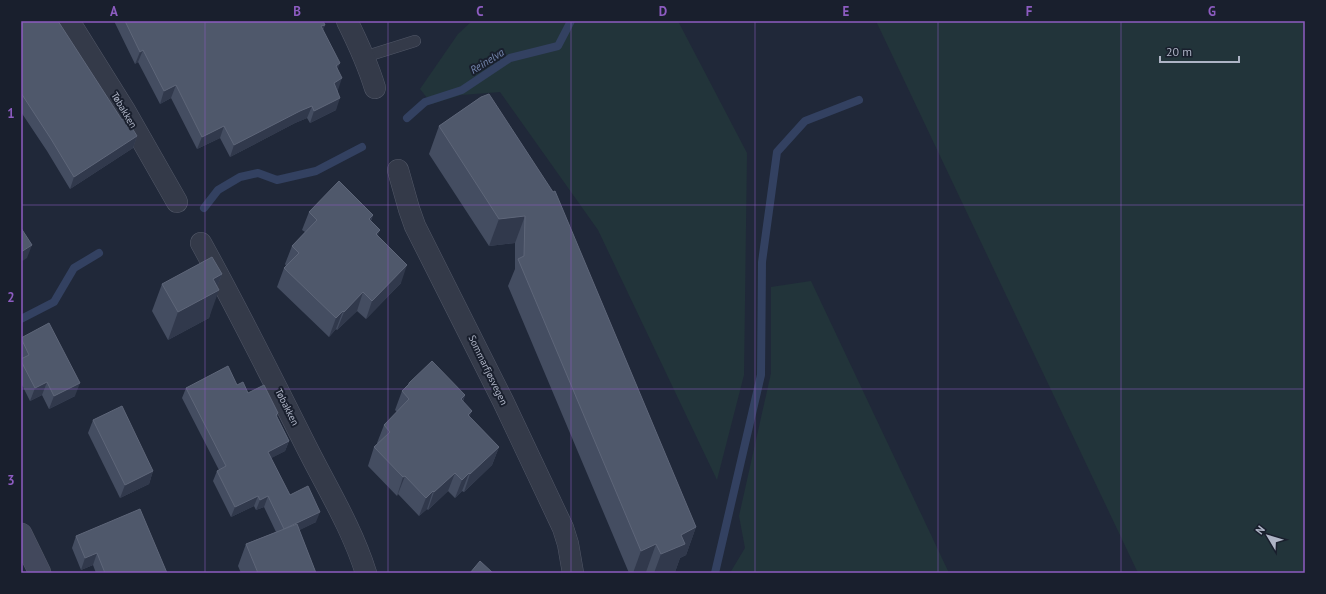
<svg xmlns="http://www.w3.org/2000/svg" width="1326" height="594" viewBox="0 0 1326 594" font-family="'PT Sans',sans-serif">
<style>
.green{fill:#22343a}
.lines{fill:none;stroke-linecap:round;stroke-linejoin:round}
.stream{stroke:#334161;stroke-width:8}
.lane-casing{stroke:#515767;stroke-width:12}
.street-casing{stroke:#515767;stroke-width:22}
.secondary-casing{stroke:#515767;stroke-width:23}
.lane{stroke:#343a49;stroke-width:11}
.street{stroke:#343a49;stroke-width:21}
.secondary{stroke:#42485c;stroke-width:22}
.wall{fill:#444d61}
.shaded-wall{fill:#31394c}
.building{fill:#4f586b;stroke:#5e6679}
.grid{fill:none;stroke:#8d5cc1;stroke-width:1;stroke-opacity:0.55}
.labels{text-anchor:middle;dominant-baseline:central;stroke-width:4;stroke-linejoin:round;paint-order:stroke}
.street-label{font-size:10px;fill:#aeb4c5;stroke:#191f2d}
.water-label{font-size:11px;font-style:italic;fill:#7587af;stroke:#191f2d}
.neatline{fill:none;stroke:#8d5cc1;stroke-width:1.5}
.grid-label{font-size:13px;text-anchor:middle;font-weight:bold;fill:#8d5cc1}
</style>
<rect width="100%" height="100%" fill="#202839"/>
<g class="green">
<polygon points="472,21 678,21 747,153 744,375 717,480 598,230 500,92 461,95 432,104 420,89 458,34"/>
<polygon points="876,21 1305,21 1305,573 1138,573"/>
<polygon points="811,281 949,573 730,573 745,548 739,516 771,373 771,287"/>
</g>
<g class="lines">
<g class="stream">
<polyline points="407,118 425,102 462,90 510,58 558,46 571,21"/>
<polyline points="204,208 218,190 240,177 258,173 277,180 316,171 362,147"/>
<polyline points="21,319 54,302 74,268 99,253"/>
<polyline points="715,573 761,375 762,262 777,152 805,121 859,100"/>
</g>
<defs>
<polyline id="lane" points="364,57 415,41"/>
<g id="street">
<polyline points="69,21 124,109 177,202"/>
<path d="M347,21C358,43 368,65 375,88"/>
<polyline points="398,170 409,209 415,226 503,401 563,528 568,544 573,573"/>
<path d="M201,243C238,310 272,378 306,446C327,488 352,528 366,573"/>
</g>
<polyline id="secondary" points="21,534 40,573"/>
</defs>
<use href="#lane" class="lane-casing"/>
<use href="#street" class="street-casing"/>
<use href="#secondary" class="secondary-casing"/>
<use href="#lane" class="lane"/>
<use href="#street" class="street"/>
<use href="#secondary" class="secondary"/>
</g>
<g class="wall">
<polygon points="21,21 122,120 137,136 133,148 70,189 47,151 21,112"/>
<polygon points="114,21 323,21 325,25 323,30 338,69 338,90 336,110 310,123 307,118 295,123 230,157 220,138 197,149 171,98 160,104 138,62 135,64"/>
<polygon points="481,97 696,527 686,555 680,558 675,572 672,573 647,573 646,572 643,573 629,573 508,286 515,269 515,243 489,246 429,154 439,126"/>
<polygon points="309,212 373,215 371,221 401,283 366,319 357,311 337,330 336,329 329,337 277,287 284,268 286,266 285,264 292,246 305,232 302,230"/>
<polygon points="222,274 217,287 209,318 168,340 152,311 162,284"/>
<polygon points="21,338 75,396 49,409 42,395 30,401 21,383"/>
<polygon points="409,383 465,395 463,402 470,417 499,447 492,465 464,492 462,491 455,498 448,491 428,510 427,509 419,516 398,494 397,496 368,466 374,447 378,444 377,443 384,425 397,412 395,410 402,391 408,386"/>
<polygon points="237,385 278,413 277,417 289,441 285,451 271,458 290,495 316,522 299,530 316,573 241,573 238,566 246,544 276,532 264,507 256,510 254,506 231,517 213,481 217,471 219,470 182,398 186,388"/>
<polygon points="93,420 153,471 149,484 120,498 88,433"/>
<polygon points="76,536 167,573 96,573 93,565 81,570 72,548"/>
</g>
<g class="shaded-wall">
<polygon points="325,25 320,37 321,26"/>
<polygon points="143,50 138,62 135,64 140,52"/>
<polygon points="340,63 335,76 336,66"/>
<polygon points="342,78 338,90 329,95 334,83"/>
<polygon points="176,85 171,98 160,104 164,91"/>
<polygon points="340,98 336,110 310,123 314,111"/>
<polygon points="312,106 307,118 295,123 230,157 234,145 300,111"/>
<polygon points="224,126 220,138 197,149 202,137"/>
<polygon points="137,136 133,148 70,189 74,177"/>
<polygon points="373,215 366,233 369,219"/>
<polygon points="525,216 515,243 489,246 499,219"/>
<polygon points="380,230 373,248 376,234"/>
<polygon points="32,245 27,258 21,262 21,252"/>
<polygon points="407,265 401,283 366,319 372,301"/>
<polygon points="222,274 215,292 219,290 209,318 168,340 178,312 213,279"/>
<polygon points="363,292 357,311 337,330 344,312"/>
<polygon points="343,311 336,329 329,337 336,318"/>
<polygon points="47,382 42,395 30,401 35,388"/>
<polygon points="80,383 75,396 49,409 54,396"/>
<polygon points="465,395 458,414 461,399"/>
<polygon points="472,411 465,429 468,415"/>
<polygon points="289,441 285,451 264,462 268,452"/>
<polygon points="499,447 492,465 464,492 470,474"/>
<polygon points="153,471 149,484 120,498 125,485"/>
<polygon points="455,473 448,491 428,510 434,492"/>
<polygon points="469,473 462,491 455,498 462,480"/>
<polygon points="405,476 398,494 397,496 403,477"/>
<polygon points="433,491 427,509 419,516 426,498"/>
<polygon points="258,496 254,506 231,517 235,507"/>
<polygon points="268,496 264,507 256,510 260,500"/>
<polygon points="320,512 316,522 280,540 284,529"/>
<polygon points="696,527 686,555 680,558 675,572 672,573 654,573 661,554 681,535"/>
<polygon points="656,544 646,572 643,573 633,573 641,551"/>
<polygon points="97,553 93,565 81,570 85,558"/>
</g>
<g class="building">
<polygon points="21,21 58,21 122,120 126,118 137,136 74,177 51,139 21,93"/>
<polygon points="125,21 323,21 325,25 321,26 340,63 336,66 342,78 334,83 340,98 314,111 312,106 300,111 234,145 224,126 202,137 176,85 164,91 143,50 140,52"/>
<polygon points="489,94 553,192 555,191 696,527 681,535 685,544 661,554 656,544 641,551 518,259 524,256 525,216 499,219 439,126 481,97"/>
<polygon points="339,181 373,215 369,219 380,230 376,234 407,265 372,301 363,292 344,312 343,311 336,318 284,268 299,253 292,246 317,220 309,212"/>
<polygon points="21,228 32,245 21,252"/>
<polygon points="212,257 222,274 213,279 219,290 178,312 162,284"/>
<polygon points="49,323 80,383 54,396 47,382 35,388 21,361 21,359 29,355 21,338"/>
<polygon points="432,361 465,395 461,399 472,411 468,415 499,447 470,474 469,473 462,480 455,473 434,492 433,491 426,498 405,476 403,477 374,447 390,432 384,425 409,399 402,391 409,384 409,383"/>
<polygon points="228,366 237,385 243,382 248,393 264,385 278,413 276,415 289,441 268,452 290,495 308,486 320,512 284,529 268,496 260,500 258,496 235,507 217,471 226,466 186,388"/>
<polygon points="122,406 153,471 125,485 93,420"/>
<polygon points="140,509 167,573 105,573 97,553 85,558 76,536"/>
<polygon points="297,524 316,573 258,573 246,544"/>
<polygon points="480,561 493,573 470,573"/>
</g>
<path class="grid" d="M205,21V573M388,21V573M571,21V573M755,21V573M938,21V573M1121,21V573M21,205H1305M21,389H1305"/>
<g class="labels">
<g class="street-label">
<text transform="translate(124 110) rotate(59)">Tøbakken</text>
<text transform="translate(488 370) rotate(64)">Sommarfjøsvegen</text>
<text transform="translate(287 407) rotate(63)">Tøbakken</text>
</g>
<g class="water-label">
<text transform="translate(487 61) rotate(-32)">Reinelva</text>
</g>
</g>
<rect width="1326" height="594" fill="none" stroke="#191f2d" stroke-width="44"/>
<g transform="translate(1268 536) rotate(308)" stroke="#191f2d" stroke-width="3" paint-order="stroke">
<path d="M0-3L7 15L0 10L-7 15Z" fill="#aeb4c5"/>
<text y="-6" font-size="11" font-weight="bold" text-anchor="middle" fill="#aeb4c5">N</text>
</g>
<path d="M1160 56v6h79v-6" fill="none" stroke="#aeb4c5" stroke-width="2"/>
<text x="1166" y="56" font-size="12" fill="#aeb4c5" stroke="#191f2d" stroke-width="3" paint-order="stroke">20 m</text>
<rect x="22" y="22" width="1282" height="550" class="neatline"/>
<g class="grid-label">
<text x="114" y="16">A</text>
<text x="297" y="16">B</text>
<text x="480" y="16">C</text>
<text x="663" y="16">D</text>
<text x="846" y="16">E</text>
<text x="1029" y="16">F</text>
<text x="1212" y="16">G</text>
<text x="11" y="118">1</text>
<text x="11" y="302">2</text>
<text x="11" y="485">3</text>
</g>
</svg>
